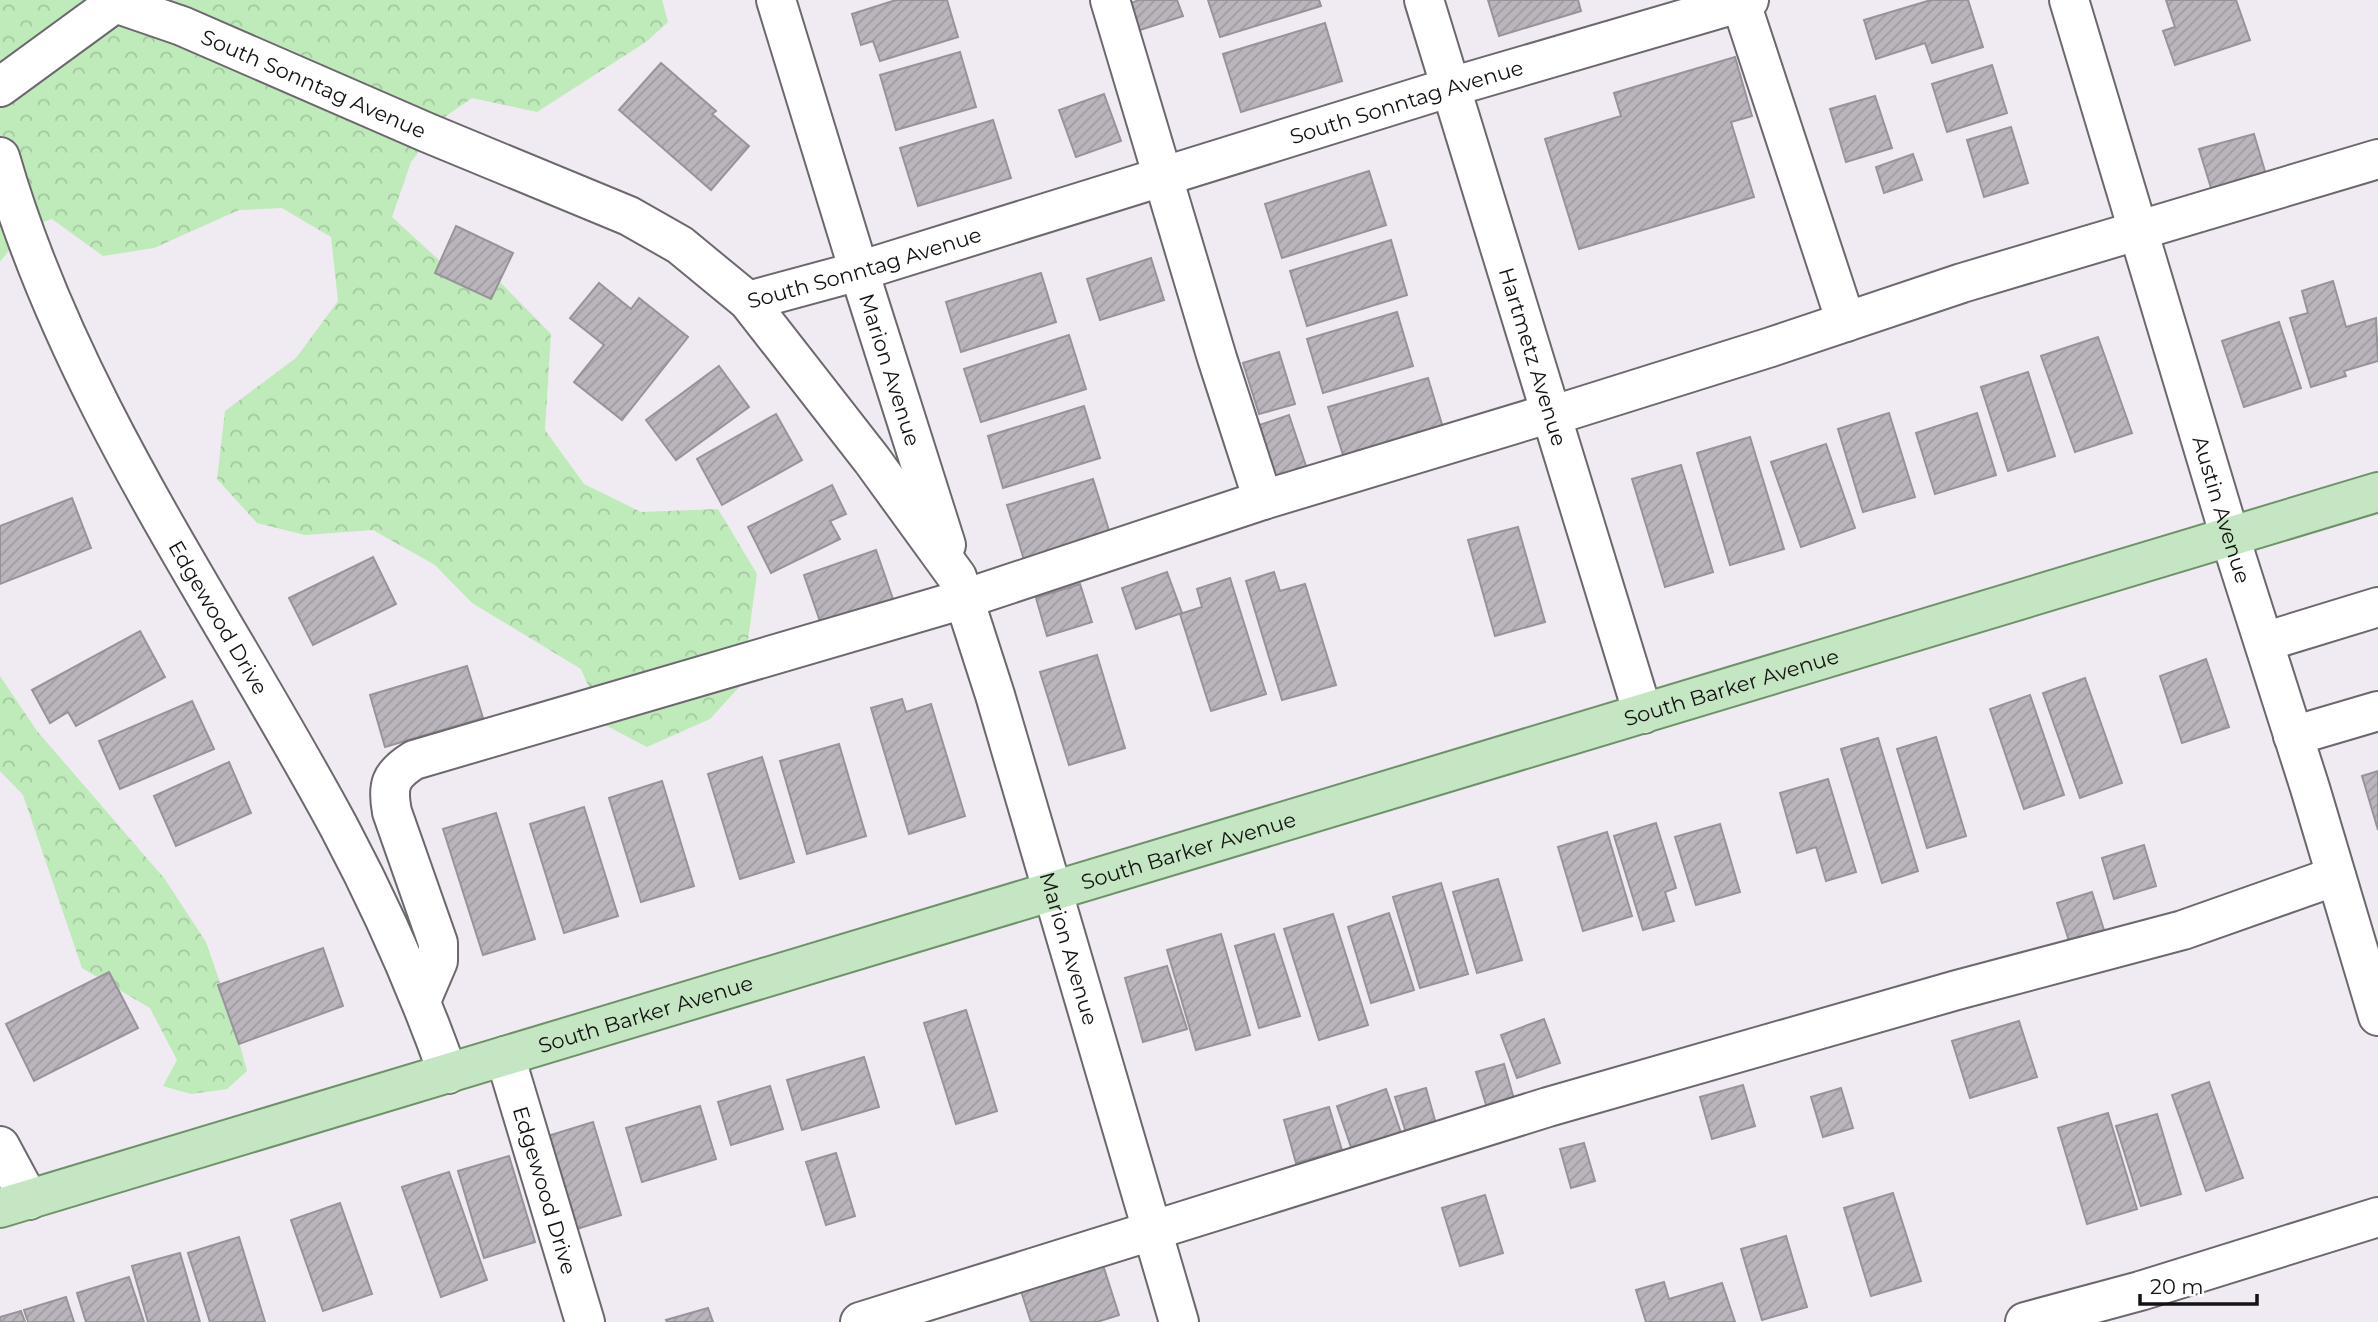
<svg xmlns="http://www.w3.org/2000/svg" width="2378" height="1322" viewBox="0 0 2378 1322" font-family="Montserrat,sans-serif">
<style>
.forest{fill:url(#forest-crowns)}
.building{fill:url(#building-hatch);stroke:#98939a;stroke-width:2}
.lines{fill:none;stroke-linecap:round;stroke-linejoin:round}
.minor-casing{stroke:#6c686e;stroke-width:42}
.major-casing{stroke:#6e916a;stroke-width:42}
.minor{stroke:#fff;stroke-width:38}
.major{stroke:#c5e6c2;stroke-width:38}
.labels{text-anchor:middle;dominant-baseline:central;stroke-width:5;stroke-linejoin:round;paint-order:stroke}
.street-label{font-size:21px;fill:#141214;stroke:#fff}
</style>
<defs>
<pattern id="forest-crowns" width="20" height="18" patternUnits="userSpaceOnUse" patternTransform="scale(1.75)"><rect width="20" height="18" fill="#bfeaba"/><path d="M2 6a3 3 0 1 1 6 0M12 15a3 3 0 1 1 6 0" fill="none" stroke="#a3c89f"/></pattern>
<pattern id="building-hatch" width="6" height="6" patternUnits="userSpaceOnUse" patternTransform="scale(1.75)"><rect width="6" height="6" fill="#bab5bc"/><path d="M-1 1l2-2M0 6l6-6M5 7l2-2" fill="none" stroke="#9f9ba1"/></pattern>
</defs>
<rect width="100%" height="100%" fill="#f0ebf2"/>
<g class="forest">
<polygon points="0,0 662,0 668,22 646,42 537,112 472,98 446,116 411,162 392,217 441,262 499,281 551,334 545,430 584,484 641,512 718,509 757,574 742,684 710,719 647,747 605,725 581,669 472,603 435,565 373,530 305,535 257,523 217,479 225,411 296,358 338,301 331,237 282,208 239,210 154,248 103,256 52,219 26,228 0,262"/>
<polygon points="0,676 37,731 164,878 206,942 233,1020 247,1071 227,1089 191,1094 163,1086 177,1060 150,1008 82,968 23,795 0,771"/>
</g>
<g class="building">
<polygon points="896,0 947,0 958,37 880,61 873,41 861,45 852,14"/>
<polygon points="1139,0 1177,0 1183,16 1137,31 1128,4"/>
<polygon points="1208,0 1319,0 1321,6 1220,37"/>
<polygon points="1488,0 1578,0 1581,11 1499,36"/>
<polygon points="1931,0 1968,0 1983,47 1932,63 1925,43 1876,59 1864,20"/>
<polygon points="2166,0 2236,0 2250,40 2175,65 2163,31 2175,27"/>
<polygon points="1325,23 1342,81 1241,112 1223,54"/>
<polygon points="960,52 976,107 896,130 880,75"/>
<polygon points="1735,57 1752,116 1731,122 1754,197 1579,249 1545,139 1621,116 1614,93"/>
<polygon points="661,63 716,111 712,114 749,146 711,190 619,110"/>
<polygon points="1992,65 2007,113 1947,132 1932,84"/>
<polygon points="1104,94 1121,141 1076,157 1059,110"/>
<polygon points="1875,96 1892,148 1846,162 1830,109"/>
<polygon points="993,120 1011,178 918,206 900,148"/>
<polygon points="2011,127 2028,183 1984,197 1967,140"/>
<polygon points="2254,134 2269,185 2215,201 2199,149"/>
<polygon points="1913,154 1922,180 1884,193 1876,167"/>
<polygon points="1369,171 1386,225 1282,258 1265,204"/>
<polygon points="456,226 513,253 491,299 435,273"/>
<polygon points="1391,240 1407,295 1307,326 1290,271"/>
<polygon points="1151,258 1164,300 1100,320 1087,279"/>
<polygon points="1041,273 1056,322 961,352 946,302"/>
<polygon points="2333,281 2346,327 2376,318 2378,361 2344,371 2346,376 2311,387 2290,318 2308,313 2302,291"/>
<polygon points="599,283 631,309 639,298 688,337 622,420 574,382 604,345 570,318"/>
<polygon points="1397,312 1413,366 1323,393 1307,339"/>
<polygon points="2279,322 2301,388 2244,407 2222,341"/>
<polygon points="1069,335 1086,389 981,422 964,369"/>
<polygon points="2098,337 2132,433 2075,452 2041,356"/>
<polygon points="1279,352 1295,404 1259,414 1243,363"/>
<polygon points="719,366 749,407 676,460 646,420"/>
<polygon points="2028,372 2055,456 2008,471 1981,387"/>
<polygon points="1428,378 1447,441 1348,471 1328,407"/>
<polygon points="1084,406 1100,458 1003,488 988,436"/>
<polygon points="1889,413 1915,497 1863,512 1838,429"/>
<polygon points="1977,413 1996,475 1935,494 1916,433"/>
<polygon points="776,414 802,460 722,505 697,459"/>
<polygon points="1289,415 1307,469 1262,484 1245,430"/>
<polygon points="1750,437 1784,549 1730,565 1697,453"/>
<polygon points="1826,444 1855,528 1801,547 1771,462"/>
<polygon points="1681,465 1713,572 1665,587 1632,479"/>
<polygon points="1093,479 1111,537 1025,563 1007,505"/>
<polygon points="832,485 846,514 830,521 840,539 771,573 748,527"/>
<polygon points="72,498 91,548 0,584 0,526"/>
<polygon points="1518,527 1545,622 1495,636 1468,540"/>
<polygon points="876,550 895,605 823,630 804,575"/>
<polygon points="373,557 396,604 313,645 289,598"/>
<polygon points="1167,572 1182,613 1136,629 1122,588"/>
<polygon points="1274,572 1280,591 1305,584 1336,685 1282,700 1246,581"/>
<polygon points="1230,578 1266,694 1211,711 1180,614 1202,607 1197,589"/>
<polygon points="1080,584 1092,622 1047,636 1036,598"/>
<polygon points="140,631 165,677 76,726 68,712 50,723 32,690"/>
<polygon points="1097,655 1125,748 1069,765 1040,672"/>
<polygon points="2206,659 2229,727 2182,743 2160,676"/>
<polygon points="467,666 483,718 385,747 370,695"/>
<polygon points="2085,678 2122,783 2080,798 2043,693"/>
<polygon points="2030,695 2064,795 2024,809 1990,709"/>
<polygon points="902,699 906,712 931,704 965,816 909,834 871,708"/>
<polygon points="192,701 214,749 120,789 99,741"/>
<polygon points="1936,737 1966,836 1927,848 1897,749"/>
<polygon points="1878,738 1918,871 1882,883 1841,749"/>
<polygon points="839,744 866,836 807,854 780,761"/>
<polygon points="762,757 794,862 740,879 708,774"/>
<polygon points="229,762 251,813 176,846 154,796"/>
<polygon points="2378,771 2378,830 2362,776"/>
<polygon points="1828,779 1856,872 1826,881 1816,847 1797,853 1780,793"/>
<polygon points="662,781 694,886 641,902 609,798"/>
<polygon points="584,807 618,916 564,933 530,824"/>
<polygon points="496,813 535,939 483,955 443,829"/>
<polygon points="1656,823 1676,888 1665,892 1674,921 1643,930 1614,836"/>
<polygon points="1720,824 1740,892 1696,905 1675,837"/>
<polygon points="1607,832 1632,916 1583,931 1558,847"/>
<polygon points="2144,845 2156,886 2114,899 2102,858"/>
<polygon points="1498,879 1522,960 1477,973 1453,892"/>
<polygon points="1441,883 1468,974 1420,988 1393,897"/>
<polygon points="2092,892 2104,930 2069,941 2057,903"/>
<polygon points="1389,913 1414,990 1371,1003 1348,927"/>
<polygon points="1333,914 1368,1025 1319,1040 1284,929"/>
<polygon points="1221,934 1250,1035 1196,1050 1167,950"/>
<polygon points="1274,934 1300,1016 1259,1028 1235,946"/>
<polygon points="323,948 343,1006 239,1044 218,985"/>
<polygon points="1167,966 1187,1029 1143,1042 1125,978"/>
<polygon points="109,972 138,1028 34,1081 6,1024"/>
<polygon points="966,1010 997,1111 956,1124 924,1023"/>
<polygon points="1544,1019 1560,1063 1517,1078 1501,1035"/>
<polygon points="2019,1021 2037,1077 1970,1098 1952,1041"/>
<polygon points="864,1057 879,1107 802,1130 787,1080"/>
<polygon points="1504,1064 1514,1099 1487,1108 1476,1072"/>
<polygon points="2209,1082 2243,1178 2206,1191 2172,1095"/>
<polygon points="1743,1085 1755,1126 1712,1139 1700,1097"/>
<polygon points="770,1086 783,1129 731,1145 718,1102"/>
<polygon points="1426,1088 1436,1124 1406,1133 1395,1097"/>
<polygon points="1841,1088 1853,1128 1823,1137 1811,1097"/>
<polygon points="1386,1089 1401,1133 1352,1150 1337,1106"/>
<polygon points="700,1106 716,1159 642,1182 626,1128"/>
<polygon points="1329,1107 1342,1150 1296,1163 1284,1120"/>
<polygon points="2108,1113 2137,1209 2087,1224 2058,1128"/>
<polygon points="2157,1114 2181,1194 2141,1206 2116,1126"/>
<polygon points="593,1122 621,1215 577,1229 548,1136"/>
<polygon points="1584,1143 1595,1181 1571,1188 1560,1149"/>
<polygon points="836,1153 855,1216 826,1225 806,1162"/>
<polygon points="509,1156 535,1242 484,1258 458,1171"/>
<polygon points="449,1172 487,1280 441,1297 402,1187"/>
<polygon points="1893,1193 1921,1281 1871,1296 1844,1208"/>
<polygon points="1485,1195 1503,1253 1460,1266 1442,1208"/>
<polygon points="340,1203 372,1294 323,1311 291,1220"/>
<polygon points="1786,1236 1807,1307 1762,1320 1741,1249"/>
<polygon points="239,1237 265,1322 210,1322 188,1253"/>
<polygon points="180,1253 200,1322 148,1322 132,1266"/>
<polygon points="1103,1265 1119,1315 1097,1322 1031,1322 1021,1291"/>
<polygon points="129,1277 144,1322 86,1322 77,1293"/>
<polygon points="1664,1282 1669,1299 1722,1283 1735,1322 1646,1322 1636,1290"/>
<polygon points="66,1297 74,1322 28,1322 24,1310"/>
<polygon points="708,1308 713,1322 667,1322 666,1320"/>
<polygon points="21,1311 25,1322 0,1322 0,1317"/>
</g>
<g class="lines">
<defs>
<g id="minor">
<path id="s1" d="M776,0L859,271L946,545"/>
<polyline points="1110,0 1217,358 1263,500"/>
<path id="s2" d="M1424,0L1643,714"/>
<polyline points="1740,0 1846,322"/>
<path id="s3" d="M2069,0L2230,537L2310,788L2378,1016"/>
<path id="s4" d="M0,87L115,3L182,26L428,133L629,216L680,245L748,301L872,460L957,577L995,695L1179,1322"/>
<path id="s5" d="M0,157C70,401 220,606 339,827C381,906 418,989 448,1074"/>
<path id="s6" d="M748,301L859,271L1451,87L1749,0"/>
<polyline points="1551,416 1771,347 1962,283 2378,159"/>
<polyline points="2264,642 2378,607"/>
<polyline points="2293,736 2378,711"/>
<path d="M421,1001L438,961V943L392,812C387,785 390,775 414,760L964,599L1263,500L1551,413"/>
<path id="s7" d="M505,1056L585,1322"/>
<polyline points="0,1146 29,1200"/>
<polyline points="860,1322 1548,1107 1957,990 2183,930 2336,876"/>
<polyline points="2025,1322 2140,1291 2378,1217"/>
</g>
<g id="major">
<path id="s8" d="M0,1208L2378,492"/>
</g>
</defs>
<use href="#minor" class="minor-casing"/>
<use href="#major" class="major-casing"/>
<use href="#minor" class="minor"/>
<use href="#major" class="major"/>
</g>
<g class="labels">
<g class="street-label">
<text stroke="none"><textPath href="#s4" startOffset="357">South Sonntag Avenue</textPath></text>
<text stroke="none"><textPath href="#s6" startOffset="688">South Sonntag Avenue</textPath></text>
<text stroke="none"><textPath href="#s6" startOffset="121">South Sonntag Avenue</textPath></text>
<text stroke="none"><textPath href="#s2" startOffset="373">Hartmetz Avenue</textPath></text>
<text stroke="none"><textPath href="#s1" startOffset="387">Marion Avenue</textPath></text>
<text stroke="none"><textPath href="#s3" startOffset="532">Austin Avenue</textPath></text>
<text stroke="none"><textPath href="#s5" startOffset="511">Edgewood Drive</textPath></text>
<text stroke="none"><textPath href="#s8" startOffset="1808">South Barker Avenue</textPath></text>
<text stroke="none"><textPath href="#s8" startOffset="1241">South Barker Avenue</textPath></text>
<text stroke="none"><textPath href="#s4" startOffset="1580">Marion Avenue</textPath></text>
<text stroke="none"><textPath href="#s8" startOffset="674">South Barker Avenue</textPath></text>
<text stroke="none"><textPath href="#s7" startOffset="140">Edgewood Drive</textPath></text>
</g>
</g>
<path d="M2140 1294v10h117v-10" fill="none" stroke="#141214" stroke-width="3.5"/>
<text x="2150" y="1294" font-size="21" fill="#141214" stroke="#ffffff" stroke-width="5" paint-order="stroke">20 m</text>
</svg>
